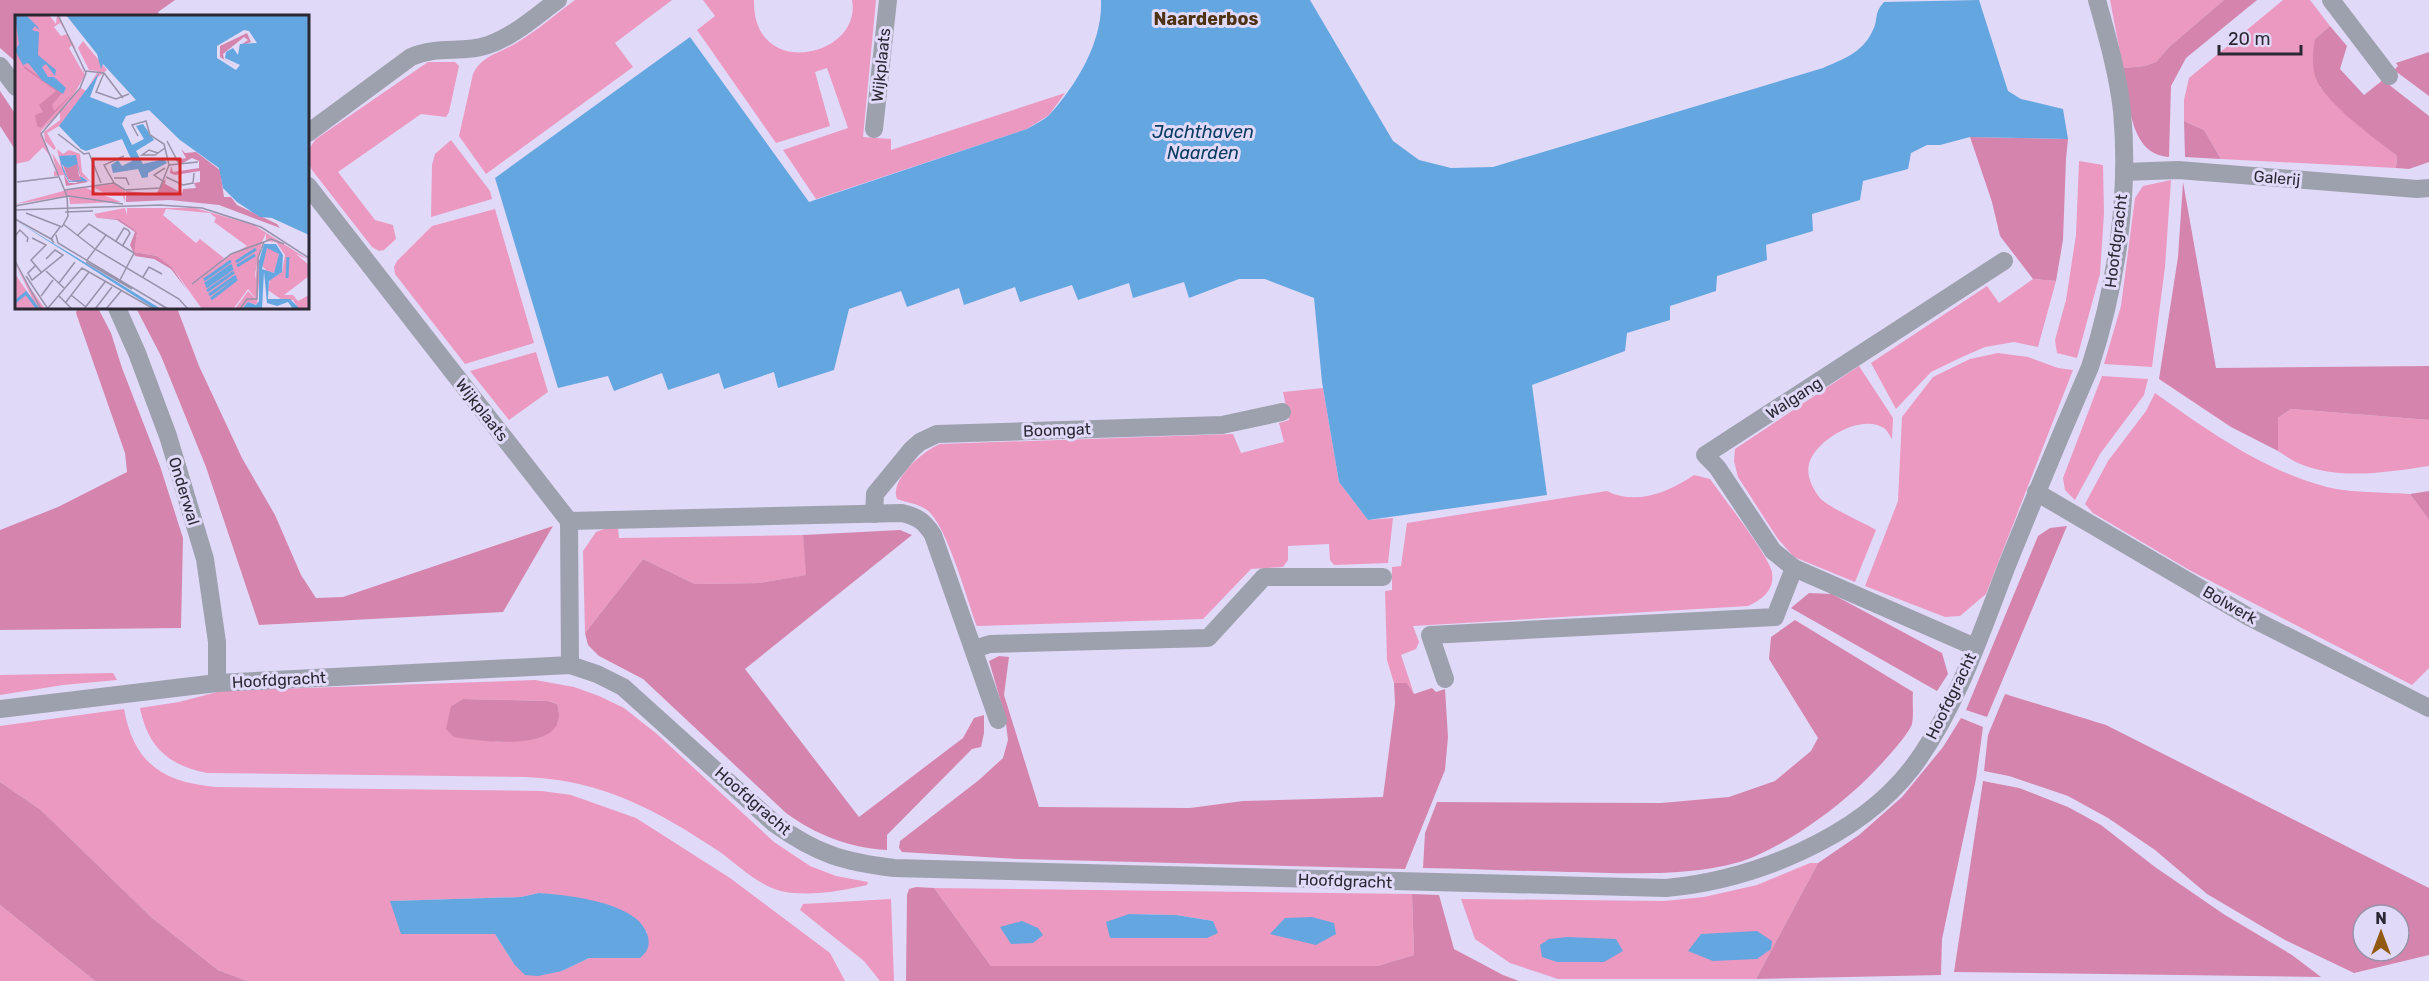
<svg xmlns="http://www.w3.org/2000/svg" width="2429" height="981" viewBox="0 0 2429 981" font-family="Rubik,sans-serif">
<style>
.green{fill:#eb99c1;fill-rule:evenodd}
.forest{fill:#d585ad;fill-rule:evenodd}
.water{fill:#64a6e0}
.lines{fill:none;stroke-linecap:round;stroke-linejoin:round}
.street{stroke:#9da1ae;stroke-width:18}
.labels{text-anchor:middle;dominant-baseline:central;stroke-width:6;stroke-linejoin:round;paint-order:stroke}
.street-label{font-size:16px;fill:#2b2834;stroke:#e1d9f8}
.neighbourhood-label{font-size:18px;font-weight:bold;fill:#4e3214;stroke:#e1d9f8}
.water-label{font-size:18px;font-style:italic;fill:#093d62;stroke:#e1d9f8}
.inset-river{fill:none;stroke:#64a6e0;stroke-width:3}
.inset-road{fill:none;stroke:#9892aa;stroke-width:1.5}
.view{fill:#d62828;fill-opacity:0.15;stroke:#d62828;stroke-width:3}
.inset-edge{fill:none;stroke:#2b2834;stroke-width:3}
</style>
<rect width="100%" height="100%" fill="#e1d9f8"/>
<g class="green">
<path d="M575,0H672L615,43L633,67L486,174L459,136L473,74C482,55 501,53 518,42C538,30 556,14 575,0Z"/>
<path d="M703,0H754C752,82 863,57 852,0H876L863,137L891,139V150L1065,93L1049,115L1027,129L816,199L783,150L848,128L827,68L815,72L830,126L776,143L697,30L715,16Z"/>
<polygon points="2110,0 2224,0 2170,46 2156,62 2145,66 2123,68"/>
<polygon points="2283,0 2310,0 2330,26 2315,39 2320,87 2357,124 2397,156 2396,168 2221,159 2204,130 2184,121 2184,100 2189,78"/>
<path d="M428,62H455L459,66L449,112L446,117L421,114L338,172L375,220L393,225L396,239L384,250L379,251L372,247L312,170C305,157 307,150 316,139Z"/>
<polygon points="451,140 490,191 492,199 431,217 432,165 435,154"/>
<polygon points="2079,161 2103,165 2104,213 2100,274 2077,358 2057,353 2055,340 2066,300 2076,235"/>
<polygon points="2171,180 2165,267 2152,367 2104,364 2121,306 2135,198 2143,186"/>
<polygon points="495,209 534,343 465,364 395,274 394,267 397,261 432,226"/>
<polygon points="2033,279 2056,281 2038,347 2014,342 1985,347 1962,357 1931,372 1896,409 1871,363 1987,286 1999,303"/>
<polygon points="536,352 548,392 509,420 470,371"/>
<polygon points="1998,353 2028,357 2058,368 2073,370 1986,594 1960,616 1945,617 1865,586 1898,501 1902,417 1933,377 1970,359"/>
<path d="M1859,366L1893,418L1892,439C1890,436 1887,430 1884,428C1861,413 1815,440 1809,464C1806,476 1813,489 1820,498C1829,508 1863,522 1876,530L1855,582L1794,557L1778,539L1738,477L1734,461L1735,449Z"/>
<polygon points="2102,376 2148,379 2144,395 2100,454 2075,500 2065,490 2063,478"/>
<path d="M1323,388L1339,482L1368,520L1393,518L1388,563L1334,565L1330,560L1329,544L1288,546V560L1283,567L1251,569L1203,619L977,626C967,600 947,525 927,510C918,503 907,503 897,499C889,480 924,450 940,444L1233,434L1241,453L1284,442L1279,423L1289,420L1283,392Z"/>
<path d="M2155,393C2207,430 2264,471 2327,487C2350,493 2385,492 2410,494L2429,520V668L2412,685L2191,571L2093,513L2085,504L2108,461L2146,411Z"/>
<path d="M2291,409L2429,420V466C2388,472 2342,480 2303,465C2294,462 2286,456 2278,451V418Z"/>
<path d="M1694,475L1710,479C1722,496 1769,556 1772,572C1775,590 1762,600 1748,606L1413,626L1419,642L1416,649L1401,655L1414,694L1407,683H1394L1387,660L1385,591L1392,590V567L1401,566L1407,523L1607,491C1636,506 1669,492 1694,475Z"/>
<polygon points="618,528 619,538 803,535 807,575 759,583 695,584 643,559 585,633 583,551 596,532 604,529"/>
<polygon points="113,673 117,680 63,685 0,695 0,675"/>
<path d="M535,680L574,687L599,696L624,708L657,734L774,842L810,866L836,876L868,882L867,885C843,891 806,897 781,891C758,885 739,866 720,852C658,811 603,780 526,777L207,773C168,765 148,747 140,708L179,702L221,691ZM463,699L548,701L557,704L559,712L558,723L538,738L496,742L451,706Z"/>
<path d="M124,709C134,764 163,782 216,787L542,791L571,795L636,818L730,878L830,953L845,981H247L218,970L151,917L41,810L0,782V726ZM539,893C581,900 615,899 647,932L640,958H589L562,971L514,964L495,934L391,901L521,897Z"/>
<polygon points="1810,863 1818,863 1756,979 1558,979 1510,963 1475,939 1461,899 1664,901 1704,897 1757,885"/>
<path d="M934,888L1412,894L1414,955L1377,966H991ZM1129,914L1176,915L1213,921L1207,938H1110Z"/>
<polygon points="891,899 894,981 880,981 864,961 800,910 803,904"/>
<polygon points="0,905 95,981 0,981"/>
</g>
<g class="forest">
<polygon points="0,0 175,0 158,12 160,16 16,16 16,62 0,48"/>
<path d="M2224,0H2257L2186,58L2171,86L2169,157C2127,154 2130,97 2123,68L2145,66L2156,62L2170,46Z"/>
<path d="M2330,26L2347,46L2340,69L2364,95L2383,80L2429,116V162L2409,169L2396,168L2397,156C2374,138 2337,111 2321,88C2311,74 2312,55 2315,39Z"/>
<polygon points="2429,52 2429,96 2394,70 2398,66 2396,63"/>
<polygon points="0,91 16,115 16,151 0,126"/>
<polygon points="2184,121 2204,130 2221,159 2185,157"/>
<polygon points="1970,137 2068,139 2066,159 2063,240 2056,281 2033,279 2000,236 1992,202"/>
<polygon points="2183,182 2216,368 2429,366 2429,420 2291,409 2278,418 2278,451 2231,427 2159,379 2178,257"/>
<polygon points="77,308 98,308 111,333 122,368 160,466 183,538 181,628 0,630 0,530 58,507 127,472 125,453 76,313"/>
<polygon points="136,308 177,308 199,366 242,458 275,515 301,575 316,598 343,597 553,526 503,612 259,625 206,467 161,356"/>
<polygon points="2429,491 2429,520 2410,494"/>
<polygon points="2067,526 1987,717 1966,710 2038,536 2050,528"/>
<path d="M900,530L912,535L745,669L859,817L963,738L974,718L984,715V733L981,747L972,749L887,835V850C850,848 816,835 786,813L643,679L599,656L588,645L585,633L643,559L695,584L759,583L806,575L803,535Z"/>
<polygon points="1809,593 1832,594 1942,653 1948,674 1937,691 1791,608"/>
<path d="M1795,620L1913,692C1912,701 1914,714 1912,724C1908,737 1868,779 1856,789C1828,814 1796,837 1762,853C1711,879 1625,873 1568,872C1520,871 1471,869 1423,868L1425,833L1437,802L1661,803L1729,797L1775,781L1811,751L1818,738L1769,659L1771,637Z"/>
<polygon points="999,656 1009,657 1004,695 1039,807 1190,808 1243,801 1383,797 1395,704 1394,683 1407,683 1414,694 1432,688 1436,692 1445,689 1448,737 1445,770 1405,869 1020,859 902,852 899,848 900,841 979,780 1003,758 1008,740 1005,716 989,661"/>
<path d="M2005,694L2106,725L2429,888V955L2354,973L2285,940L2207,894L2155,850L2108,818L2068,796L2009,776L1984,771L1988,735ZM2363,915H2399V951H2363Z"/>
<path d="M463,699L548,701L557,704C574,755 479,741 454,737L446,729L451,706Z"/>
<polygon points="1961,718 1983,727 1976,779 1942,939 1941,975 1756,979 1818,863 1859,835 1902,797 1943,747"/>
<polygon points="1983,781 2019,788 2068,807 2101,825 2155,867 2225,915 2292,955 2321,977 1954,972"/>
<polygon points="0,782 41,810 151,917 218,970 247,981 95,981 0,905"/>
<polygon points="916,887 934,888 991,966 1377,966 1414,955 1412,894 1439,895 1454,949 1503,975 1519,981 906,981 907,895 909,889"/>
</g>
<g class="water">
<path d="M1101,0H1310L1393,141L1419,160L1451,168L1493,167L1823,68C1843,59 1862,53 1872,32C1879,20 1873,14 1884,2L1979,0L2008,91L2021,99L2063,109L2068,139L1970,137L1940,145H1927L1911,153L1908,169L1863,181L1860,200L1812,214L1813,231L1766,245L1767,260L1717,276L1716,291L1670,306V320L1627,333L1625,351L1532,385L1547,495L1368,520L1339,482L1322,382L1314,298L1265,279H1239L1189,298L1184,282L1133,298L1129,283L1078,300L1072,285L1020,302L1015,287L964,305L959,288L907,307L901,291L849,309L834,370L778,388L774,372L724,389L719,373L668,390L662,373L614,391L608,376L558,388L495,178L690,37L809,202L1027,129C1035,124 1045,120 1051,113C1077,84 1103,41 1101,0Z"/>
<path d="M539,893C567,895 641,902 648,937C650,947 647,952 640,958H589L562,971L538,976L525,975L514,964L495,934H401L390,901L521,897Z"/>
<polygon points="1129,914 1176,915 1213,921 1218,933 1207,938 1110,938 1106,922"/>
<polygon points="1312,917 1334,923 1336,934 1316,945 1270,934 1285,918"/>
<polygon points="1022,921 1038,928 1043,935 1033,943 1011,944 1000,927"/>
<polygon points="1757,931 1772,941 1771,949 1757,959 1713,961 1688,951 1701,934"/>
<polygon points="1567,937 1616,939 1623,951 1604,962 1557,962 1542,957 1540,945 1549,939"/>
</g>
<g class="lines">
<g class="street">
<polyline points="2331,0 2389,76"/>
<polyline points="0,66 16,87"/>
<polyline points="874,129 888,0"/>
<path d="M308,133L411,57C439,45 462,54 488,45C513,37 537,15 558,0"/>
<polyline points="2124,172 2178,170 2417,189 2429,188"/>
<polyline points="308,186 569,521 570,665"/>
<polyline points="117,308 137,353 168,436 205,559 217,642 217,683"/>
<polyline points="2036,492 2249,617 2429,708"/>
<polyline points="874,514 875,494 912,449 920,442 937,434 1222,425 1282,412"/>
<path d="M569,521L902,513C918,517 924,521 933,535L998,720"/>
<polyline points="1975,647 1794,568 1773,551 1717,467 1705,455 2004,261"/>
<polyline points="974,649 990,644 1208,638 1264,577 1383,577"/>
<polyline points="1445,679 1430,635 1775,617 1794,568"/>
<path d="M0,709L217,683L570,665L597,674L623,687L775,824C817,854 844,862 894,868L1666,888C1752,880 1857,839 1912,768C1956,709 1980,636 2006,568C2033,501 2061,434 2090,367C2116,287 2130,196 2122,111C2118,74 2107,36 2097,0"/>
</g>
</g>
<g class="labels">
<g class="street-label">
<text transform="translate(881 65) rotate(-84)">Wijkplaats</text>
<text transform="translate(2277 178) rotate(5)">Galerij</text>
<text transform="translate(2116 241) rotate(-83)">Hoofdgracht</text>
<text transform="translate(1794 398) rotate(-33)">Walgang</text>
<text transform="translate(482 410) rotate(52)">Wijkplaats</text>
<text transform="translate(1057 430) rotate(-2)">Boomgat</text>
<text transform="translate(184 491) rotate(73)">Onderwal</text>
<text transform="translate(2230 605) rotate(30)">Bolwerk</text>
<text transform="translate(279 680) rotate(-3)">Hoofdgracht</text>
<text transform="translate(1951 696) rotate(-64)">Hoofdgracht</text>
<text transform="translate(753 801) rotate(41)">Hoofdgracht</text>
<text transform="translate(1345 881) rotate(2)">Hoofdgracht</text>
</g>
<g class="neighbourhood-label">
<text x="1206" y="19">Naarderbos</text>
</g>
<g class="water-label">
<text x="1203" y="132">Jachthaven<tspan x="1203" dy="21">Naarden</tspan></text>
</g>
</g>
<g transform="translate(15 15)">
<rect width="294" height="294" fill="#e1d9f8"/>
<path d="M0,0H34L41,9L42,0L52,17L45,8L39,12L46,21L53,19L61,34L57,30L54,33L69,59L62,35L70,60L54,88L26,116L35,141L28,132L14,146L0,149ZM68,26L92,55L79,65L70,79L60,90L62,92L44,111L32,118L41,133L39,135L30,126L29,117L45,105V97L66,73L71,76L83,56L74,55L63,33ZM42,134L48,139L54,135L65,139L67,157L76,167L65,161L58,140L44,142L52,165L63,167H54L49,160L39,161V156L42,157L37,138L46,152ZM99,169L110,176V187L108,181H95L78,172L71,173L106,187L55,189L54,181L0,189L52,175ZM110,193L112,200V193H180L239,210L294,245L281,239L294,250V261L269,280H278L283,286L294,280V294L283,293L278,285H267L253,275L255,265L267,257L270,240L261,227L251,226V218L247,227L240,259V265L243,245L246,244L242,290L233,287L227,294H220L233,276L242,285L233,274L219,293L187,294L157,252L142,241L119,237L118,230L122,220L119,214L104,204L82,203L79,199ZM151,194L195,198L201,203L199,207L232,231L205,246L209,243L185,224L181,228L148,200ZM255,232L264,239L262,256L255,259L247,251L251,234ZM0,248L9,264L30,294H0V259L18,285Z" fill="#eb99c1" fill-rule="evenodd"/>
<path d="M232,18L236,27L223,32L233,25L229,22L208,39L209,44L222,52L205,42V31ZM4,39L8,50L47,78L37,90L39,96L58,78L26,113L22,111L20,100L28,97L24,90L41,76L10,54L2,40ZM166,134L170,138L181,137L205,155L209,182H216L222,190L262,209L265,213L204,190L155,185L111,187V176L141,179L151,163L150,169L167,178L168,174L181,173L179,168L185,167V156L160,160L155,158L156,151L158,157L184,153V146L177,143L164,150L161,145L171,143ZM45,142L51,143L48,150L53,153L62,148L64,161L73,167L51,171L49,160L54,168H63L53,164ZM84,203L104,204L119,214L122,218L119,237L142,241L157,252L172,275L156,254L139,244L120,241L115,230L120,217L102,205Z" fill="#d585ad"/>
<path d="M0,0H11L23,12L24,15L20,11L17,15L24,17L23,40L41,55L40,61L31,49L27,52L33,62H39L51,73L48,79L27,65L13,48L8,50L0,35L4,29ZM51,0H294V220L257,203L245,202L222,187L208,173L204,153L165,125L134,95L111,101L107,109L117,130L129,124L121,111L128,109L139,125L121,136L128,149L149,144L152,148L133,158V162L127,163L123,154L98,158L96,150L103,145L107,151L117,146L107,124L71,136L66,134L44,111L84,58L75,82L103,93L121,85L88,49L86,54L82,39ZM229,15L234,16L242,28L225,29L223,40L218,33L211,37L210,43L225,50L221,55L202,43V31ZM61,140L65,161L73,166L54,167L48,156L44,141ZM62,149L66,165L54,166L47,150L53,153ZM0,205L94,262L146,294H140ZM249,229H261L268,240L267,257L254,266L253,284H275L285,294H278L273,287L262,291L252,288L249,257L247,294H227L233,287L241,290L244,286V246ZM252,233L264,239L259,258L247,254Z" fill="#64a6e0" fill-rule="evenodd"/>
<path class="inset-river" d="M221,247L241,234M222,251L240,240M272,263L273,242M189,265L216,246M190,269L217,250M191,272L218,253M192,276L219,257M194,280L221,261M196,284L222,264M0,287L11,278L23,294"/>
<path class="inset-road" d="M43,0L71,58L65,73L26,119L52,181L53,201L47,212M71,56L89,58L108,83M89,58L81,77L101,84L114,79M43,119L69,139L74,138L86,168M152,126L163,147M143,138L134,135L127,140H140L150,133M154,150L183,147M151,162L168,170L178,168L179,158M99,163H111L114,170M2,167L43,162M149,167L139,160L150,153M99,168L89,150L109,141M49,175L99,168L110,175L145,173L154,150L149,129L135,120L131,106L117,110L123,121M0,191L54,181L108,189M0,195L145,190L187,193L246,212L294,243M50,197L78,196M11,198L47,212M0,204L38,225M48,209L80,234L164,284L173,294M41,220L43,228L153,294M63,220L74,209L119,238L105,265M0,221L5,215L13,223L12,227M17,223L31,230L16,245L26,257M101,226L109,213L113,215L115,218L108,230M39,228L36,224L45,212M72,245L91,220M0,246L26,294M71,247L117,274M20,251L13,258L17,265L48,240L40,235L31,244M31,256L50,274M11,261L33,294M128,262L134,252L147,259M44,268L60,247M177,269L216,239L249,227M56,280L71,292M26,281L38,265M44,281L57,294M51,287L74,257M33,293L67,253L139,294M69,294L90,267M80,294L97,272M91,294L106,276M225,294L232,284H242L243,243L249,227L256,224L269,229"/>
<path class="view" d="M78,144H165V179H78Z"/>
<rect width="294" height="294" class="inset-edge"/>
</g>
<g transform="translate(2381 933)"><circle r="28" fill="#e1d9f8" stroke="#9892aa" stroke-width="1.5"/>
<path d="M0-4.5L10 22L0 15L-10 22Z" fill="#915912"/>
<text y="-9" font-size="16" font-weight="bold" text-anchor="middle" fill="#2b2834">N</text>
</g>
<path d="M2219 45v9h82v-9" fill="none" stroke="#2b2834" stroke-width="3"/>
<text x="2228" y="45" font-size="18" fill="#2b2834" stroke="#e1d9f8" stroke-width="4.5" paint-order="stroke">20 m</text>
</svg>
